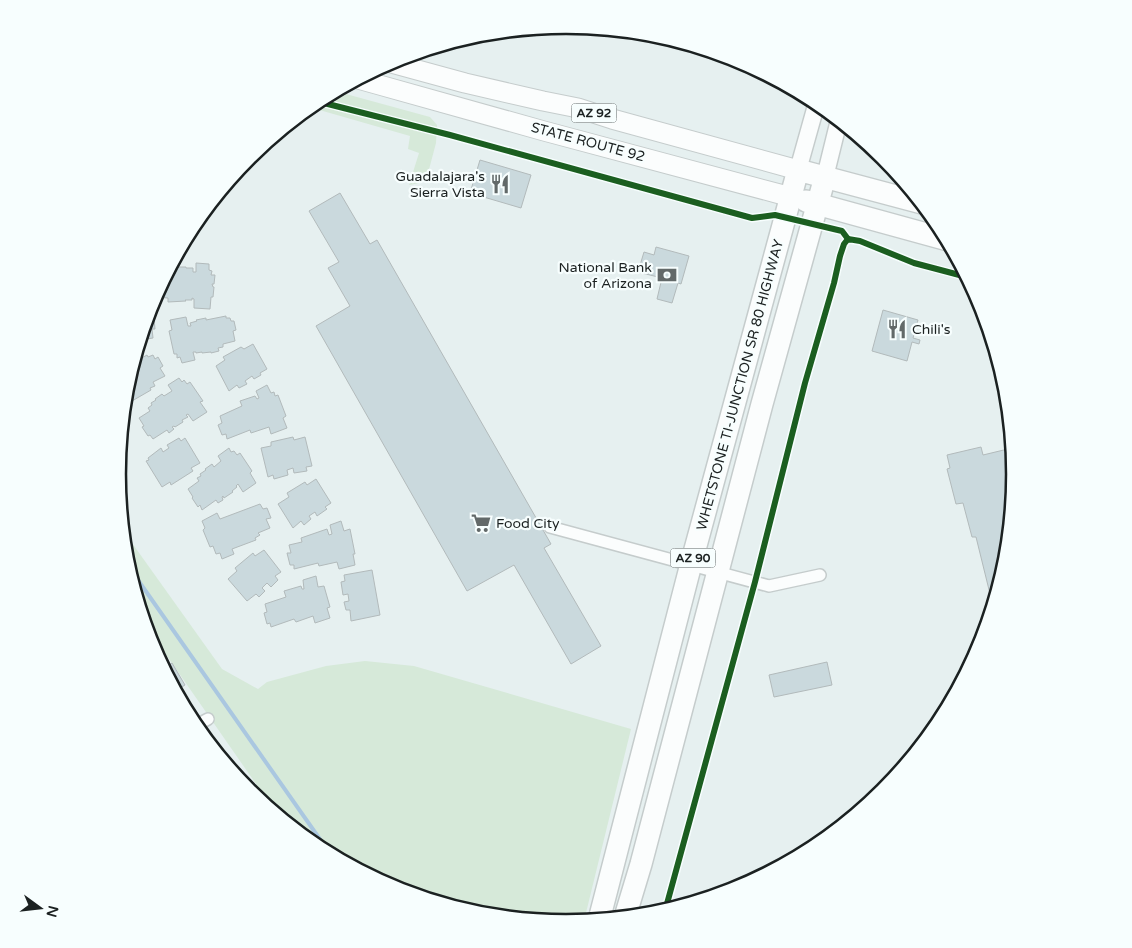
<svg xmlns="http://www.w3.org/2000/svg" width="1132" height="948" viewBox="0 0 1132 948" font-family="'Varela Round',sans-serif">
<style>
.green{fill:#d6e9d9}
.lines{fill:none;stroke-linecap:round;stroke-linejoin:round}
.stream{stroke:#aac7e0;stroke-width:4}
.building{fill:#cad9dd;stroke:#b2babb}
.street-casing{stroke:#c5cccc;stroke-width:14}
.secondary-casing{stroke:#c5cccc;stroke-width:19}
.primary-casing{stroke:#c5cccc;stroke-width:21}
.highway-casing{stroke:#c5cccc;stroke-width:24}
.street{stroke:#fbfdfd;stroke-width:11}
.secondary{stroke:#fbfdfd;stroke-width:16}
.primary{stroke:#fbfdfd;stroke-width:19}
.highway{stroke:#fbfdfd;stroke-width:21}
.cycleway-casing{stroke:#f7fefe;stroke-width:9}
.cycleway{stroke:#1b5e20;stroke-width:6}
.labels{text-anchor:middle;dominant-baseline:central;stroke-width:4.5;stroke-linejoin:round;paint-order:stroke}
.shield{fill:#f7fefe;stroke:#5d6363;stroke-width:1}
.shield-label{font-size:12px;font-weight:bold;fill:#1b2121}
.street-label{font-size:14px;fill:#1b2121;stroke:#f7fefe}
.poi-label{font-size:14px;fill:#1b2121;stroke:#f7fefe;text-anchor:end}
.rim{fill:none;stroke:#1b2121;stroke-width:2.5}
</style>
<rect width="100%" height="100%" fill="#e6f0f0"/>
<g class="green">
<polygon points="335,91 430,117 437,125 436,143 427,177 420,183 409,185 419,153 408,149 410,136 309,107 317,101"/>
<polygon points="122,529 222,669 258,689 267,682 326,666 365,661 414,666 631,729 584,921 566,923 478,914 394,889 316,847 279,817 144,623 126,561"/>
</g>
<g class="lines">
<polyline class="stream" points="126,563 331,855"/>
</g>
<g class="building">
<polygon points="480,160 531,175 521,208 470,193"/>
<polygon points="340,193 370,244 377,240 551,544 544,548 601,646 571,664 514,565 467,591 316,326 350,306 328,268 339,262 309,211"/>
<polygon points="188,233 193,241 186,245 187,247 180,251"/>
<polygon points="656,247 689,256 681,284 678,283 672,303 657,299 662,278 638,272 644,252 654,255"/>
<polygon points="196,263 209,264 209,270 212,271 211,275 215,275 214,284 212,284 213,287 214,287 213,297 211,297 210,309 194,308 194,299 192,298 192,300 185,300 186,301 168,302 168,298 154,297 168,270 170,270 170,267 186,267 186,268 193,268 193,272 196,272"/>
<polygon points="883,310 918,320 913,338 920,340 919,344 912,342 907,361 872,351"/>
<polygon points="148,314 150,314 150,318 154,318 155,329 152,329 153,338 140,340 140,343 139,343"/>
<polygon points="226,316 226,318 230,318 231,321 234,321 236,330 233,331 235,341 223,344 223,347 218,348 219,351 211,353 211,352 202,353 202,352 196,353 196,352 193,352 195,360 182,363 180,357 177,358 177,354 174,354 169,331 172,330 170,320 186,317 188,326 191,326 190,323 197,321 196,320 206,318 206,320"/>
<polygon points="253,344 267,369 260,373 261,375 254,379 252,376 245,381 247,384 239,388 237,385 229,391 216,366 225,360 223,357 241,347 244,349"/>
<polygon points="147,355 148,357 153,355 155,359 158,357 163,366 160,368 165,376 153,382 155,386 150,388 151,390 132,401 131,398 128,400 132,406 123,411 126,386 133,363"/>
<polygon points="179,378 182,382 184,380 187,384 190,382 203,401 200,402 207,412 193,421 188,414 186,415 188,417 182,420 183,422 175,427 174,426 172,427 174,429 169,433 167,430 153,439 150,435 148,436 142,427 144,426 139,418 150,411 148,408 152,405 151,403 156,400 155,399 162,394 164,396 172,391 168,385"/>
<polygon points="267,385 271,393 274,392 275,396 278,395 286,416 283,418 287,428 271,434 269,427 251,433 250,430 227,439 226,434 222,435 218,425 222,423 220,416 242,406 240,401 255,396 257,399 259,398 256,391"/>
<polygon points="293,437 294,440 305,437 312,466 306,467 307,471 294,473 293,468 287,470 288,475 274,479 273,475 268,477 261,448 271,446 271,442"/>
<polygon points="179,438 181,441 185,438 200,463 191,468 193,471 171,485 170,482 162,487 146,461 149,460 148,458 161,448 163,452 169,448 167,445"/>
<polygon points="981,447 983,455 1012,448 1015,474 1006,562 993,606 976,537 972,537 963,503 956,504 947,469 950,468 947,455"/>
<polygon points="229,448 231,452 234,451 237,455 240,453 252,471 250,473 256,483 243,492 238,484 236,486 237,487 232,491 233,492 224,498 223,496 222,497 223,500 218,503 216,500 202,510 200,505 198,507 192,498 193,497 188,489 199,481 197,478 201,476 200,474 206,470 205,469 212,464 214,467 221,461 218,456"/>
<polygon points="316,479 331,503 325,507 327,509 317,516 315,512 309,516 311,519 304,525 301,521 293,528 278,504 289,497 287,493 305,482 307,485"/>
<polygon points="260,504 263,509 267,508 271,518 266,519 270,528 258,533 260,535 255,538 256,540 232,549 234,554 222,559 220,553 216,554 213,546 210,547 203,530 205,528 202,521 217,513 220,519"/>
<polygon points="341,521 344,531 350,529 355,554 353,554 355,565 339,569 337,562 319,566 318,563 294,569 294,565 290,565 287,553 291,553 289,545 302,542 301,538 327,529 329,535 332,534 330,525"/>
<polygon points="264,550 281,572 275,576 278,580 271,587 267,583 262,588 265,591 259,597 256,594 247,601 228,579 237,571 235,568 253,553 255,556"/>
<polygon points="372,570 380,615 351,621 350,610 346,610 344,602 349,601 348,594 343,595 341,582 345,581 344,575"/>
<polygon points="316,576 318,587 324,586 330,607 327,608 330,618 315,623 313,616 296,622 294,619 271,627 270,623 267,624 264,613 267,612 265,604 286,597 284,591 301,586 302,589 304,589 303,580"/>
<polygon points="827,662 832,685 774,697 769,675"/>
<polygon points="172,663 185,685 175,691 163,669"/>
<polygon points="212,739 225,753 220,757 208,742"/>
</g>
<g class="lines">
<defs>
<g id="street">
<polyline points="550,527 769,586 820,575"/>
<polyline points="195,726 208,719"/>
</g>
<g id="secondary">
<polyline points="798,170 817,102"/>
<polyline points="825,177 839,120"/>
</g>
<g id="primary">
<polyline points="388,62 465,83 543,101 578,108 612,119 798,170"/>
<polyline points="358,79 544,131 791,197"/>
</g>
<g id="highway">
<polyline points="806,201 948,240"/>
<polyline points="625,917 641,864 762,404 825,177"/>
<polyline points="599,920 691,564 798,170 922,203"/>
</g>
</defs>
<use href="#street" class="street-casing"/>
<use href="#secondary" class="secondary-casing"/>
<use href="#primary" class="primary-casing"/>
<use href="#highway" class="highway-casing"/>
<use href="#street" class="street"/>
<use href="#secondary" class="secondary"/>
<use href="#primary" class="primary"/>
<use href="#highway" class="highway"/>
<defs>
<g id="cycleway">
<polyline points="316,101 450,135 752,218 775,215 842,231 848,239"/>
<polyline points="665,911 755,582 805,383 834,283 840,256 844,244 848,239 860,241 914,263 967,277"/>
</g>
</defs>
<use href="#cycleway" class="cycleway-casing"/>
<use href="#cycleway" class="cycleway"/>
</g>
<defs>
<symbol id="restaurant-bare" viewBox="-9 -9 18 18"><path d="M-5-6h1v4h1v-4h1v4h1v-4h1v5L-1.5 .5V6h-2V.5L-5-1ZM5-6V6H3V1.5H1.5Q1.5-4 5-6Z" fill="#626969" stroke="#f7fefe" stroke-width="2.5" paint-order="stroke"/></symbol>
<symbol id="bank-bare" viewBox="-9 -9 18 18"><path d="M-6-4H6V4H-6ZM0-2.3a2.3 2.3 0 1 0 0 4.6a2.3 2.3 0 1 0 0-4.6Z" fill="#626969" stroke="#f7fefe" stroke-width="2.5" paint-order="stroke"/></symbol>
<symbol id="supermarket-bare" viewBox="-9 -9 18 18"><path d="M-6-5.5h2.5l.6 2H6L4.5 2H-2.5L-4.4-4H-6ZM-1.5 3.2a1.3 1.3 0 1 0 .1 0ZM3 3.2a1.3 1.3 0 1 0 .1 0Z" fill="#626969" stroke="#f7fefe" stroke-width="2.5" paint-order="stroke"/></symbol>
</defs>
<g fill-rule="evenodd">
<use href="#restaurant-bare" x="486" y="170" width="28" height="28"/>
<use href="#bank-bare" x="653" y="261" width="28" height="28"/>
<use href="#restaurant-bare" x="883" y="315" width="28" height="28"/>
<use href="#supermarket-bare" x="467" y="509" width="28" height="28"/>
</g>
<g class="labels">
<g class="shield">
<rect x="571.5" y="103.5" width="45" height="19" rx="4"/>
<rect x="670.5" y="548.5" width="45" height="19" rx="4"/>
</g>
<g class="shield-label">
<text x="594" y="113">AZ 92</text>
<text x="693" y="558">AZ 90</text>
</g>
<g class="street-label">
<text transform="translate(588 142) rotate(15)">STATE ROUTE 92</text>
<text transform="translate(740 385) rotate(-75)">WHETSTONE TI-JUNCTION SR 80 HIGHWAY</text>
</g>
<g class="poi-label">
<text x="485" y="176">Guadalajara's<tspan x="485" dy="16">Sierra Vista</tspan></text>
<text x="652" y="267">National Bank<tspan x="652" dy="16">of Arizona</tspan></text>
<text x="912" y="329" text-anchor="start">Chili's</text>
<text x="496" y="523" text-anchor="start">Food City</text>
</g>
</g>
<path d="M0 0H1132V948H0ZM126 474a440 440 0 1 1 880 0a440 440 0 1 1-880 0Z" fill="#f7fefe" fill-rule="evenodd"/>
<path class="rim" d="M126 474a440 440 0 1 1 880 0a440 440 0 1 1-880 0Z"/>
<g transform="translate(40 908) rotate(105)" stroke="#f7fefe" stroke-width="4" paint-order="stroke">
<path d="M0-4L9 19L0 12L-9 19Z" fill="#1b2121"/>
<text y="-8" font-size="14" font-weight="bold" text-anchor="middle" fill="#1b2121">N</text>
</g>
</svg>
